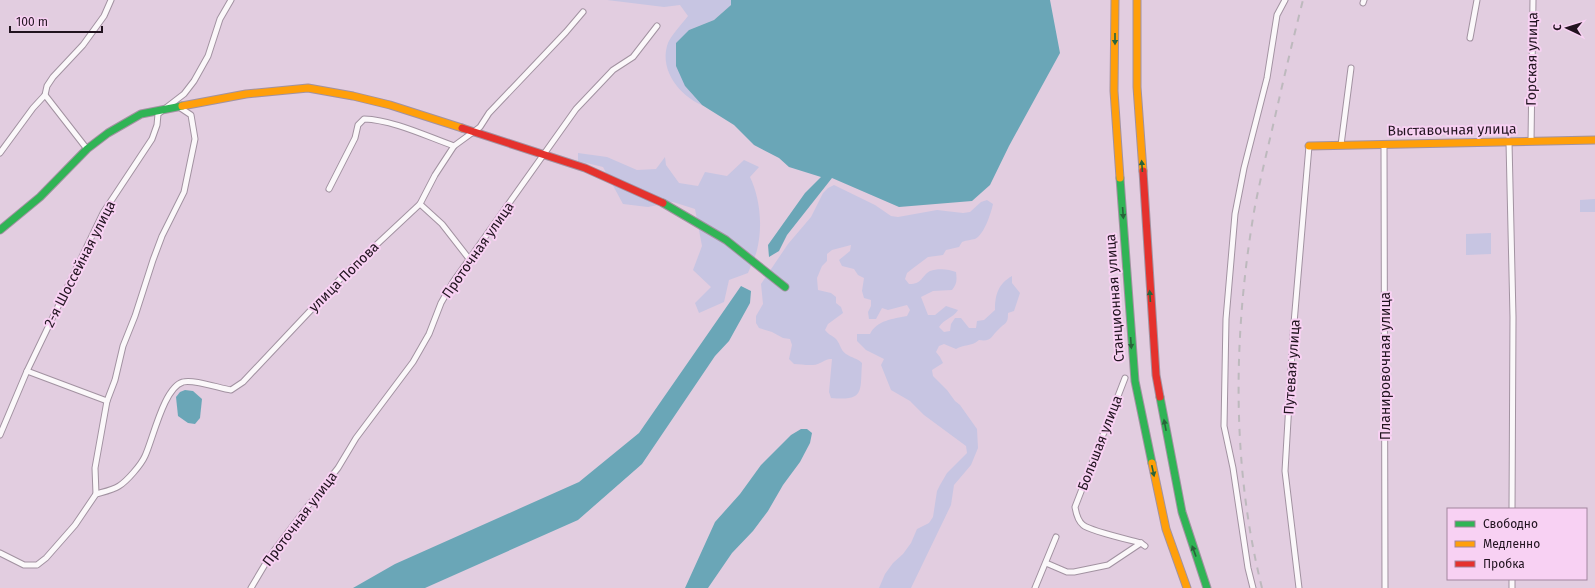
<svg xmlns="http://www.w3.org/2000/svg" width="1595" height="588" viewBox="0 0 1595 588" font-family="'Fira Sans',sans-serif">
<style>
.green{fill:#c7c5e2}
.water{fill:#6aa6b7}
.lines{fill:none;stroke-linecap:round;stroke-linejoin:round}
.street-casing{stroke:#a292a1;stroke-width:7}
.fast-casing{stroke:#a292a1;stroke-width:9}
.slow-casing{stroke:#a292a1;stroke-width:9}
.jam-casing{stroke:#a292a1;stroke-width:9}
.street{stroke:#fbf8fa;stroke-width:5}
.fast{stroke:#30b455;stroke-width:7}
.slow{stroke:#ff9f0a;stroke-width:7}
.jam{stroke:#e5322d;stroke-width:7}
.rail{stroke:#bdb9bd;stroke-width:2;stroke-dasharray:7 7;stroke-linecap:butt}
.oneway{fill:#28643a}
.labels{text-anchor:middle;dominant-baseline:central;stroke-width:4;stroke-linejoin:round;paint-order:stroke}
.street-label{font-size:14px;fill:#21131f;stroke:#f8d1f3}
</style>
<rect width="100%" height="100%" fill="#e2cde0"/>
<g class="green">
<path d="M607,0H731V5L714,20L689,30L685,86L702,105C680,96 660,71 667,46C669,37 682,24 688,16L680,5L664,7Z"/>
<path d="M578,153L607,157L637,170L656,169L665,157L666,165L679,183L698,186L705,172L727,176L744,160L759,167L750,177C760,198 763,226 757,250C755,258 751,265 748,273L729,280L724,302L699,313L695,303L711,287L693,270L702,246L695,209L673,202L648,207L623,204L603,167L578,161Z"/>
<path d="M834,185L875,205L891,216L898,217L937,210L963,213L970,212L981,202L987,200L993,204C991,213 984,235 975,239C971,240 967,240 962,242L959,247L946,250L943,255L928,257L912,269L907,273L905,279L909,284C923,284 921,276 930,271C938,268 949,269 956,272C957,280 957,284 952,290L933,291L921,297L928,315H935L946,306L958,310C953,318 944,319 939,327L944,332L950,331L951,324L955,318H961L969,328H976L977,321L984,320L995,310C995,295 998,284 1012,276V283L1020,293L1014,311L1008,313C1008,324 1006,322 999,329C991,336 992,342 979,340C971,347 964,344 956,349L944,344L939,346L936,352L940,357L943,363L932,370L933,376L947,390L955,401L960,405L977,429L978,448L971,465L954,485L951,505L911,588H879L885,574L893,563L903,554L911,543L917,529L929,523L933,517L937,491L940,485L947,473L967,453L966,446L924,415L910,401L891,390L881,365L884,359L866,350L857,341V334H870C877,320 893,319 907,316L910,310L907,305L888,310L882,308L876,319H869L868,312L871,306V300L864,298L862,291L864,278L858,275L854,269L842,266L839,260L850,251L851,245L832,250L827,254V261L822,266L817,278L818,290L831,293L836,297V303L841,307L843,313L828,324L825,330C828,334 831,335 835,338C840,342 840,350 846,354C852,358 857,358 862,363C860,392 865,401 831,398L829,392L832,359C826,359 825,361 820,363C813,367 802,364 794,364L789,359L792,345L790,339L783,338L772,332L759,328L756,323V316L763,304L761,284L788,244L811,217L823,193L828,188Z"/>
<polygon points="1595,199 1595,212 1580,212 1580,200"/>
<polygon points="1491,233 1491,254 1466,255 1466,234"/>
</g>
<g class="water">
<polygon points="731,0 1050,0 1060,53 1009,146 990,185 972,201 899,207 832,178 787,235 779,251 769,257 768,245 805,193 821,177 789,167 779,158 754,145 734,125 702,105 685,86 676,66 676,43 689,30 714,20 731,5"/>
<polygon points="741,286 751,291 750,303 729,341 715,356 642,464 578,520 425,588 353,588 395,564 579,482 639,433"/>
<polygon points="185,390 193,391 202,399 200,418 195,424 188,423 178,416 176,397 180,392"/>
<polygon points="801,429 807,429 812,433 810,443 800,462 783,485 768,511 753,531 732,553 708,588 685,588 715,522 740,494 761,465 791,435"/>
</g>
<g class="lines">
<defs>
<g id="street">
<polyline points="1363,3 1364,0"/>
<polyline points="1470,38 1477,0"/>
<polyline points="45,95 87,149"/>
<polyline points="1531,141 1533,0"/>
<polyline points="1509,142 1513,317 1512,509"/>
<polyline points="1384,144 1385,588"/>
<polyline points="1341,145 1351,68"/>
<polyline points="0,153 33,108 45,95 47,86 53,77 83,45 104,16 111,0"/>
<path d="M329,189L355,138L358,125L364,119C393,120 426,136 454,146"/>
<polyline points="420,204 442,224 470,260"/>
<polyline points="27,371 107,401"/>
<path d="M1125,378L1075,507C1076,513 1078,521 1083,525C1090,531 1130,540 1141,543L1145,546"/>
<polyline points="0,435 27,371 103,213 152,139 157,125 158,114 184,94 194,81 208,56 220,19 231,0"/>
<path d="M96,494C103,492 113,490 119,486C127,481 141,465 145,456C153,439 164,387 183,382C193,379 219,388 231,390L243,382L343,276L420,204L435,175L454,146L480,127L489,113L566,32L583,12"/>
<polyline points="0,553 24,565 37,565 46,558 75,525 96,494 95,468 107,401 115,380 123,346 135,316 153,260 162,236 184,192 195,139 191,115 179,107"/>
<polyline points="1046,563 1067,572 1074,572 1108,565 1141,543"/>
<polyline points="1512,579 1512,588"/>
<polyline points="251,588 270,556 304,511 338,468 356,438 413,362 429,334 441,303 453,282 576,109 613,70 633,57 657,26"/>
<polyline points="1035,588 1056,537"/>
<polyline points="1253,588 1248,568 1233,468 1224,426 1226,319 1235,214 1244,168 1267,78 1277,15 1285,0"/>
<polyline points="1299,588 1285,471 1293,335 1309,146"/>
</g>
<g id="fast">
<polyline points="1120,178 1135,381 1152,463"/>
<polyline points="663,203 726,240 785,287"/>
<polyline points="0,230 40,197 87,149 108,133 141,114 182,106"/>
<polyline points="1160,397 1182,512 1207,588"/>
</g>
<g id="slow">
<polyline points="1115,0 1114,91 1120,178"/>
<polyline points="1137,0 1137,87 1143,171"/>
<polyline points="182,106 246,94 308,88 353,96 390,105 462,128"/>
<polyline points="1309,146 1595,140"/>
<polyline points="1152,463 1166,529 1187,588"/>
</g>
<g id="jam">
<polyline points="462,128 585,168 663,203"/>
<polyline points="1143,171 1156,375 1160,397"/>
</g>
</defs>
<use href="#street" class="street-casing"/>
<use href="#fast" class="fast-casing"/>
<use href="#slow" class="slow-casing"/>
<use href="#jam" class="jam-casing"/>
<use href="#street" class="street"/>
<use href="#fast" class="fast"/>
<use href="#slow" class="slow"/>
<use href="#jam" class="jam"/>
<path class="rail" d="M1262,588C1231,464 1233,332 1255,206C1260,181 1266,155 1272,130C1282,86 1292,43 1303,0"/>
</g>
<defs><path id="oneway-solid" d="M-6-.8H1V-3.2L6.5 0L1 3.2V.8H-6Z"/></defs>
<g class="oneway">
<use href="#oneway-solid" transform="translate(1115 39) rotate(90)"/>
<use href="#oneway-solid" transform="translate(1142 166) rotate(-94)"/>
<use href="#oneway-solid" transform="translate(1123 213) rotate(86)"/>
<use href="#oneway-solid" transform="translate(1150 296) rotate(-94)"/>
<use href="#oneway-solid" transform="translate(1131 343) rotate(86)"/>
<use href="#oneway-solid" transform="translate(1165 425) rotate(-101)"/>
<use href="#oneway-solid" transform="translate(1153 471) rotate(78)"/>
<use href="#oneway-solid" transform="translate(1194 551) rotate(-110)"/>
</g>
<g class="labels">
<g class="street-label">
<text transform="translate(1532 59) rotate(-89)">Горская улица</text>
<text transform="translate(1452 130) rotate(-1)">Выставочная улица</text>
<text transform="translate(478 250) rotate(-55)">Проточная улица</text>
<text transform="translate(80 264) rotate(-63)">2-я Шоссейная улица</text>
<text transform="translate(344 277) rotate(-45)">улица Попова</text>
<text transform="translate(1115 298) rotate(-94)">Станционная улица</text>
<text transform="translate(1385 366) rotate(-90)">Планировочная улица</text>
<text transform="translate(1292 367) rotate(-86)">Путевая улица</text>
<text transform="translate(1100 443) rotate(-69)">Большая улица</text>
<text transform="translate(300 519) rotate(-53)">Проточная улица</text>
</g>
</g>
<rect x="1447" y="508" width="140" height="72" fill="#f8d1f3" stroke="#a2859e"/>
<rect x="1455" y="521" width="20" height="6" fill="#30b455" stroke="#a2859e"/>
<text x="1483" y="528" font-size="12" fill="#21131f">Свободно</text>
<rect x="1455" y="541" width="20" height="6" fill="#ff9f0a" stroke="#a2859e"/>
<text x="1483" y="548" font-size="12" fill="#21131f">Медленно</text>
<rect x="1455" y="561" width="20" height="6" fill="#e5322d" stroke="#a2859e"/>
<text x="1483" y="568" font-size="12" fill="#21131f">Пробка</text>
<g transform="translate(1567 28) rotate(274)" stroke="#f8d1f3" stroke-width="3" paint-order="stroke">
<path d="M0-3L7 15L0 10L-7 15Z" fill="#21131f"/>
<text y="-6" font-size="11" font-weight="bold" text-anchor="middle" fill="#21131f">С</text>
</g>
<path d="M10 26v6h92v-6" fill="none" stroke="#21131f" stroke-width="2"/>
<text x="16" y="26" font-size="12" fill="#21131f" stroke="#f8d1f3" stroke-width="3" paint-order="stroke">100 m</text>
</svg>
